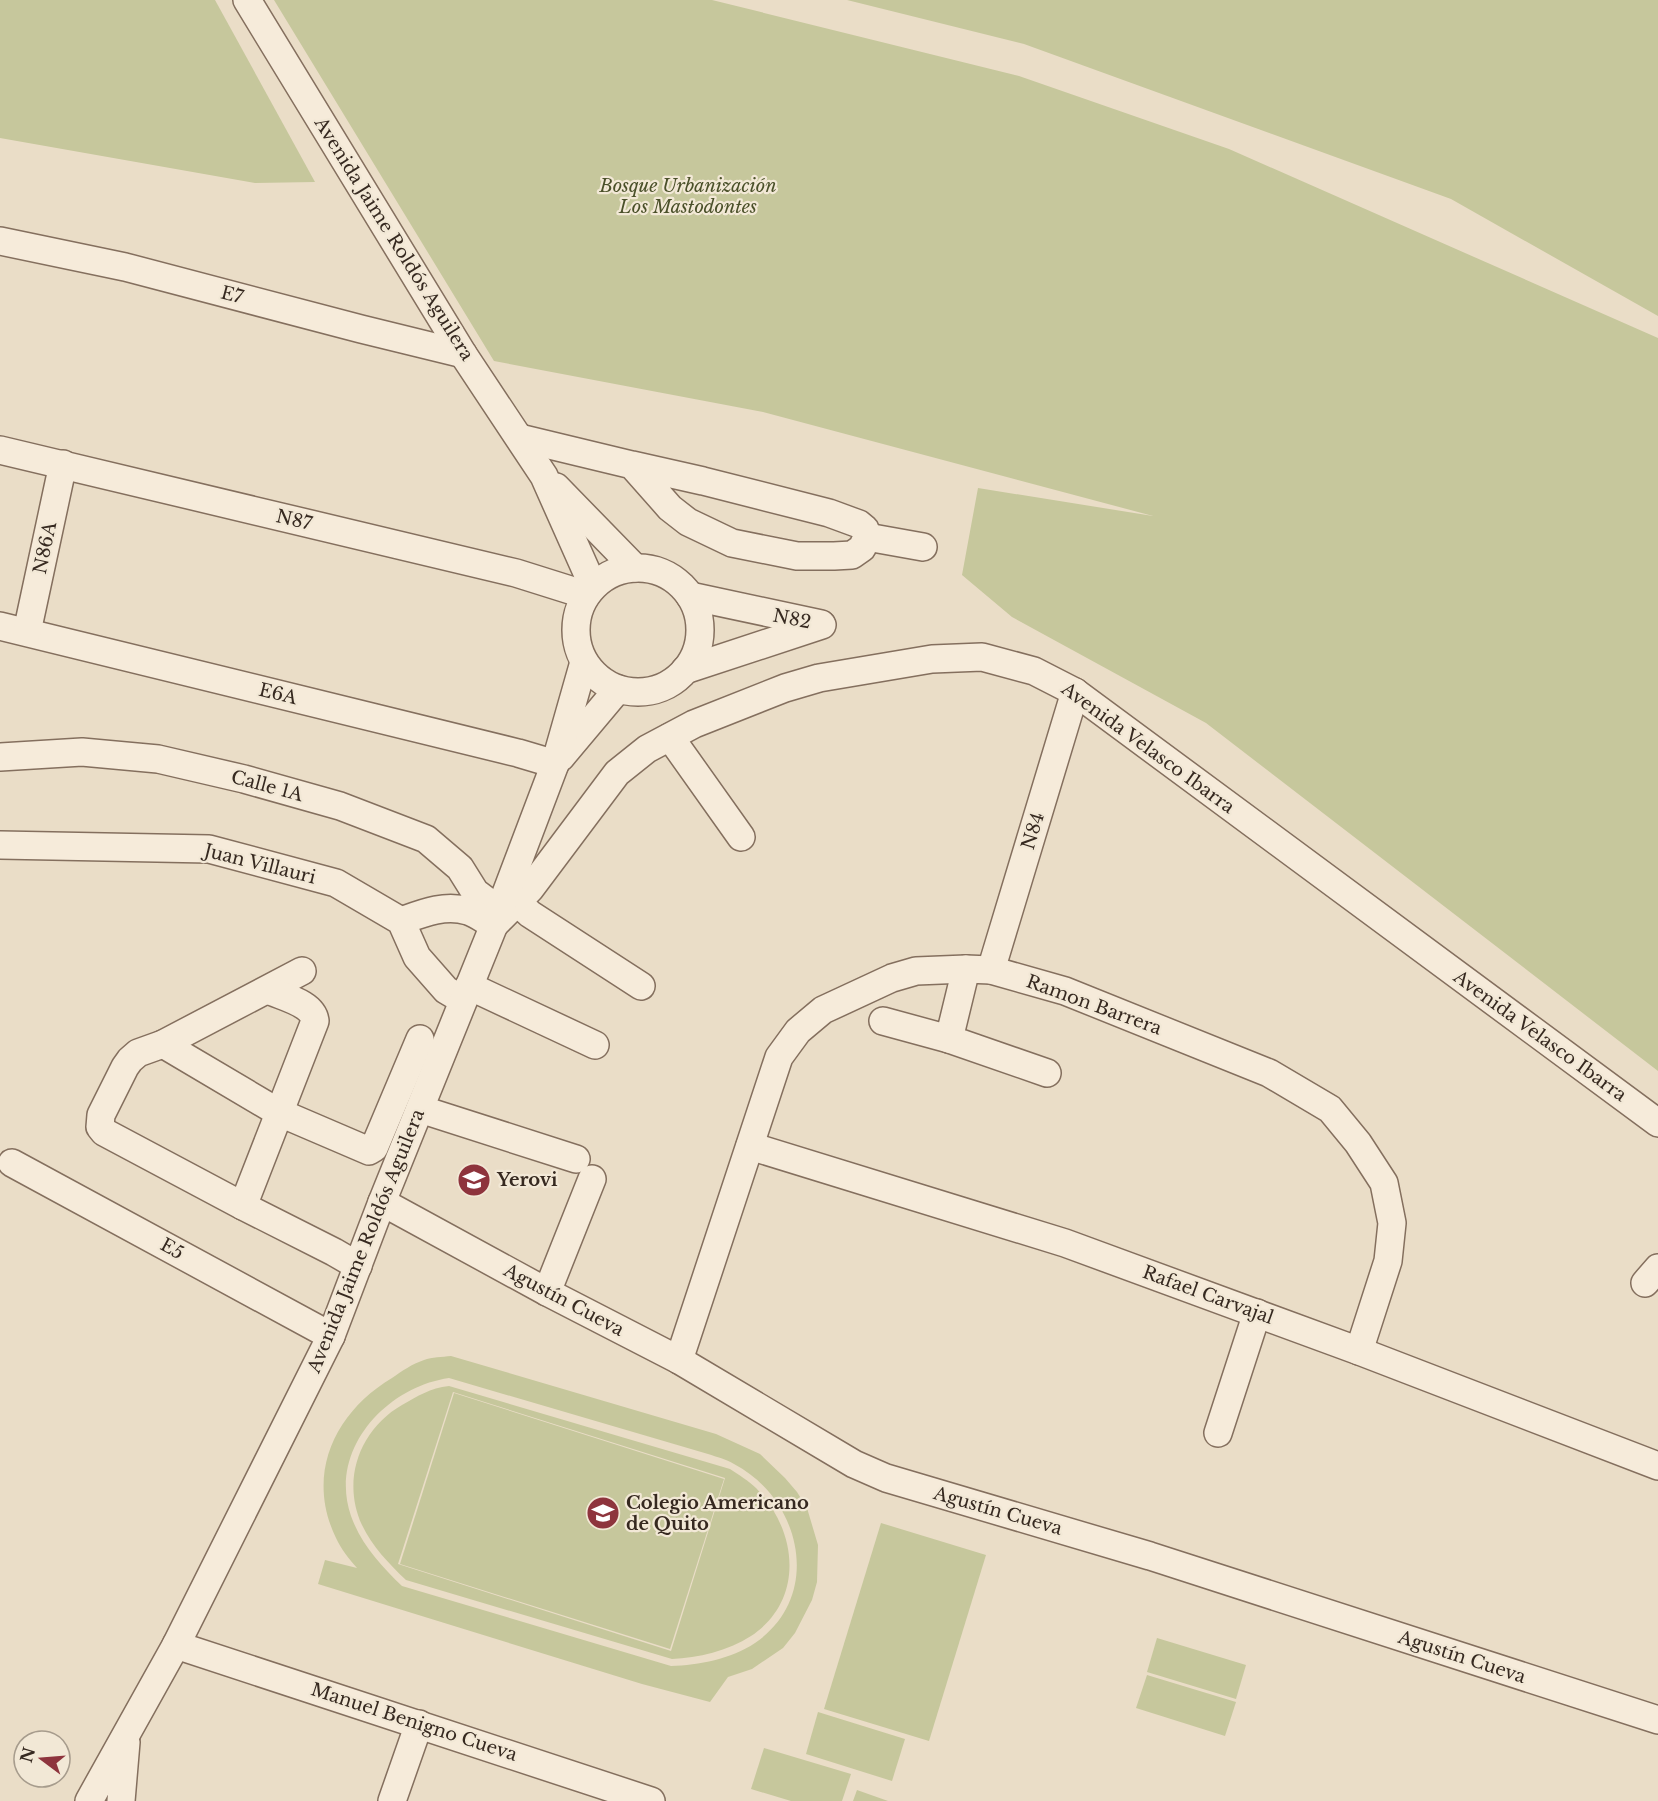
<svg xmlns="http://www.w3.org/2000/svg" width="1658" height="1801" viewBox="0 0 1658 1801" font-family="'Libre Baskerville',serif">
<style>
.green{fill:#c6c79c;fill-rule:evenodd}
.lines{fill:none;stroke-linecap:round;stroke-linejoin:round}
.minor-casing{stroke:#846f5e;stroke-width:30}
.minor{stroke:#f6ebda;stroke-width:27}
.labels{text-anchor:middle;dominant-baseline:central;stroke-width:4.5;stroke-linejoin:round;paint-order:stroke}
.park-label{font-size:18px;font-style:italic;fill:#4a5029;stroke:#f2e8d6}
.street-label{font-size:18px;fill:#362920;stroke:#f2e8d6}
.poi-label{font-size:18px;font-weight:bold;fill:#362920;stroke:#f2e8d6;text-anchor:start}
</style>
<rect width="100%" height="100%" fill="#eaddc7"/>
<g class="green">
<polygon points="0,0 215,0 315,182 255,183 0,138"/>
<polygon points="274,0 712,0 1019,76 1229,149 1658,338 1658,1071 1206,723 1012,617 962,575 978,488 1153,516 763,412 494,361"/>
<polygon points="847,0 1658,0 1658,316 1451,199 1024,44"/>
<path d="M451,1356L716,1434L760,1454L785,1478L797,1492L807,1508L818,1545L817,1582L812,1600L795,1633L783,1648L752,1669L728,1677L710,1702L642,1684L318,1584L325,1560L357,1568C349,1559 341,1549 336,1538C305,1474 335,1412 392,1378C402,1371 412,1364 424,1360C432,1357 442,1357 451,1356ZM449,1378L708,1454C717,1457 726,1459 734,1464C801,1499 824,1596 755,1643C731,1659 699,1665 671,1666L402,1586C381,1566 361,1544 351,1516C328,1450 386,1387 449,1378Z"/>
<path d="M449,1386L730,1469C739,1475 749,1481 756,1488C798,1531 805,1600 751,1636C728,1651 698,1658 672,1659L406,1580C389,1564 372,1546 362,1525C341,1480 360,1429 402,1405C418,1396 430,1388 449,1386ZM453,1392L725,1478L671,1651L398,1564Z"/>
<polygon points="454,1393 724,1479 670,1649 400,1564"/>
<polygon points="881,1523 986,1555 929,1741 824,1709"/>
<polygon points="1157,1638 1246,1665 1236,1699 1147,1672"/>
<polygon points="1147,1675 1236,1702 1225,1736 1136,1708"/>
<polygon points="818,1712 905,1739 892,1781 806,1754"/>
<polygon points="764,1748 851,1774 842,1801 791,1801 751,1789"/>
<polygon points="857,1790 888,1801 853,1801"/>
</g>
<g class="lines">
<defs>
<g id="minor">
<polyline points="247,0 463,354 544,476 593,586"/>
<polyline points="0,241 125,267 361,329 463,354"/>
<polyline points="520,438 632,465 670,508 688,522 732,543 797,556 834,556 852,555 862,548 867,537 865,529 859,524 829,513 703,481 632,465"/>
<polyline points="0,450 516,573 586,595"/>
<polyline points="556,487 635,568"/>
<polyline points="867,537 923,547"/>
<circle cx="638" cy="630" r="62"/>
<polyline points="690,596 821,624"/>
<polyline points="0,626 518,753 555,764"/>
<polyline points="27,632 63,464"/>
<polyline points="685,670 822,625"/>
<polyline points="670,737 741,837"/>
<polyline points="0,757 82,752 158,759 244,779 340,806 426,839 460,868 475,892 499,910"/>
<polyline points="561,757 618,689"/>
<polyline points="0,845 209,849 336,883 401,921 417,957 446,990 463,1000"/>
<polyline points="518,903 530,914 641,986"/>
<path d="M401,921C423,913 445,904 468,911C477,914 486,921 494,925L530,889L617,773L647,749L694,724L785,688L819,678L932,659L982,657L1034,671L1075,692L1658,1123"/>
<polyline points="966,969 949,1039 1047,1073"/>
<polyline points="991,970 1075,692"/>
<polyline points="302,971 163,1044 138,1053 130,1060 125,1067 101,1115 100,1127 104,1132 243,1206 334,1252 358,1266"/>
<polyline points="469,986 595,1045"/>
<polyline points="883,1021 949,1039"/>
<polyline points="163,1044 278,1112 369,1151 374,1148 420,1039"/>
<polyline points="420,1109 576,1159"/>
<polyline points="750,1146 1065,1243 1359,1351 1658,1466"/>
<polyline points="12,1163 331,1336"/>
<polyline points="382,1202 547,1292 679,1360 854,1464 886,1478 1150,1556 1658,1720"/>
<path d="M243,1206L315,1021C313,1003 283,997 268,990"/>
<polyline points="1645,1283 1658,1268"/>
<polyline points="547,1292 592,1179"/>
<polyline points="679,1360 779,1057 798,1031 823,1010 892,978 916,971 966,969 991,970 1065,991 1269,1073 1330,1109 1358,1143 1384,1183 1392,1223 1388,1261 1359,1351"/>
<polyline points="1218,1433 1257,1313"/>
<polyline points="176,1645 651,1801"/>
<polyline points="89,1801 176,1645 331,1336 382,1202 494,925 555,764 584,662"/>
<polyline points="121,1801 126,1742"/>
<polyline points="392,1801 419,1724"/>
</g>
</defs>
<use href="#minor" class="minor-casing"/>
<use href="#minor" class="minor"/>
</g>
<defs>
<symbol id="university-disc" viewBox="-11 -11 22 22"><circle r="9.5" fill="#8e343d" stroke="#f2e8d6"/><path d="M0-5L7-2L0 1L-7-2ZM-4 1L0 2.5L4 1V4Q0 6-4 4Z" fill="#fff"/></symbol>
<symbol id="school-disc" viewBox="-11 -11 22 22"><circle r="9.5" fill="#8e343d" stroke="#f2e8d6"/><path d="M0-5L7-2L0 1L-7-2ZM-4 1L0 2.5L4 1V4Q0 6-4 4Z" fill="#fff"/></symbol>
</defs>
<g fill-rule="evenodd">
<use href="#university-disc" x="455" y="1161" width="38" height="38"/>
<use href="#school-disc" x="584" y="1494" width="38" height="38"/>
</g>
<g class="labels">
<g class="park-label">
<text x="688" y="186">Bosque Urbanización<tspan x="688" dy="21">Los Mastodontes</tspan></text>
</g>
<g class="street-label">
<text transform="translate(394 239) rotate(58)">Avenida Jaime Roldós Aguilera</text>
<text transform="translate(232 295) rotate(15)">E7</text>
<text transform="translate(294 520) rotate(13)">N87</text>
<text transform="translate(45 548) rotate(-78)">N86A</text>
<text transform="translate(792 619) rotate(11)">N82</text>
<text transform="translate(278 694) rotate(14)">E6A</text>
<text transform="translate(1148 748) rotate(36)">Avenida Velasco Ibarra</text>
<text transform="translate(267 786) rotate(15)">Calle 1A</text>
<text transform="translate(1033 831) rotate(-73)">N84</text>
<text transform="translate(260 864) rotate(14)">Juan Villauri</text>
<text transform="translate(1094 1005) rotate(20)">Ramon Barrera</text>
<text transform="translate(1540 1036) rotate(36)">Avenida Velasco Ibarra</text>
<text transform="translate(366 1241) rotate(-68)">Avenida Jaime Roldós Aguilera</text>
<text transform="translate(172 1249) rotate(29)">E5</text>
<text transform="translate(1208 1295) rotate(20)">Rafael Carvajal</text>
<text transform="translate(564 1300) rotate(28)">Agustín Cueva</text>
<text transform="translate(998 1511) rotate(16)">Agustín Cueva</text>
<text transform="translate(1462 1657) rotate(18)">Agustín Cueva</text>
<text transform="translate(414 1722) rotate(18)">Manuel Benigno Cueva</text>
</g>
<g class="poi-label">
<text x="497" y="1180">Yerovi</text>
<text x="626" y="1503">Colegio Americano<tspan x="626" dy="21">de Quito</tspan></text>
</g>
</g>
<g transform="translate(42 1759) rotate(286)"><circle r="28" fill="#f2e8d6" stroke="#a79c8d" stroke-width="1.5"/>
<path d="M0-4.5L10 22L0 15L-10 22Z" fill="#8e343d"/>
<text y="-9" font-size="16" font-weight="bold" text-anchor="middle" fill="#362920">N</text>
</g>
</svg>
